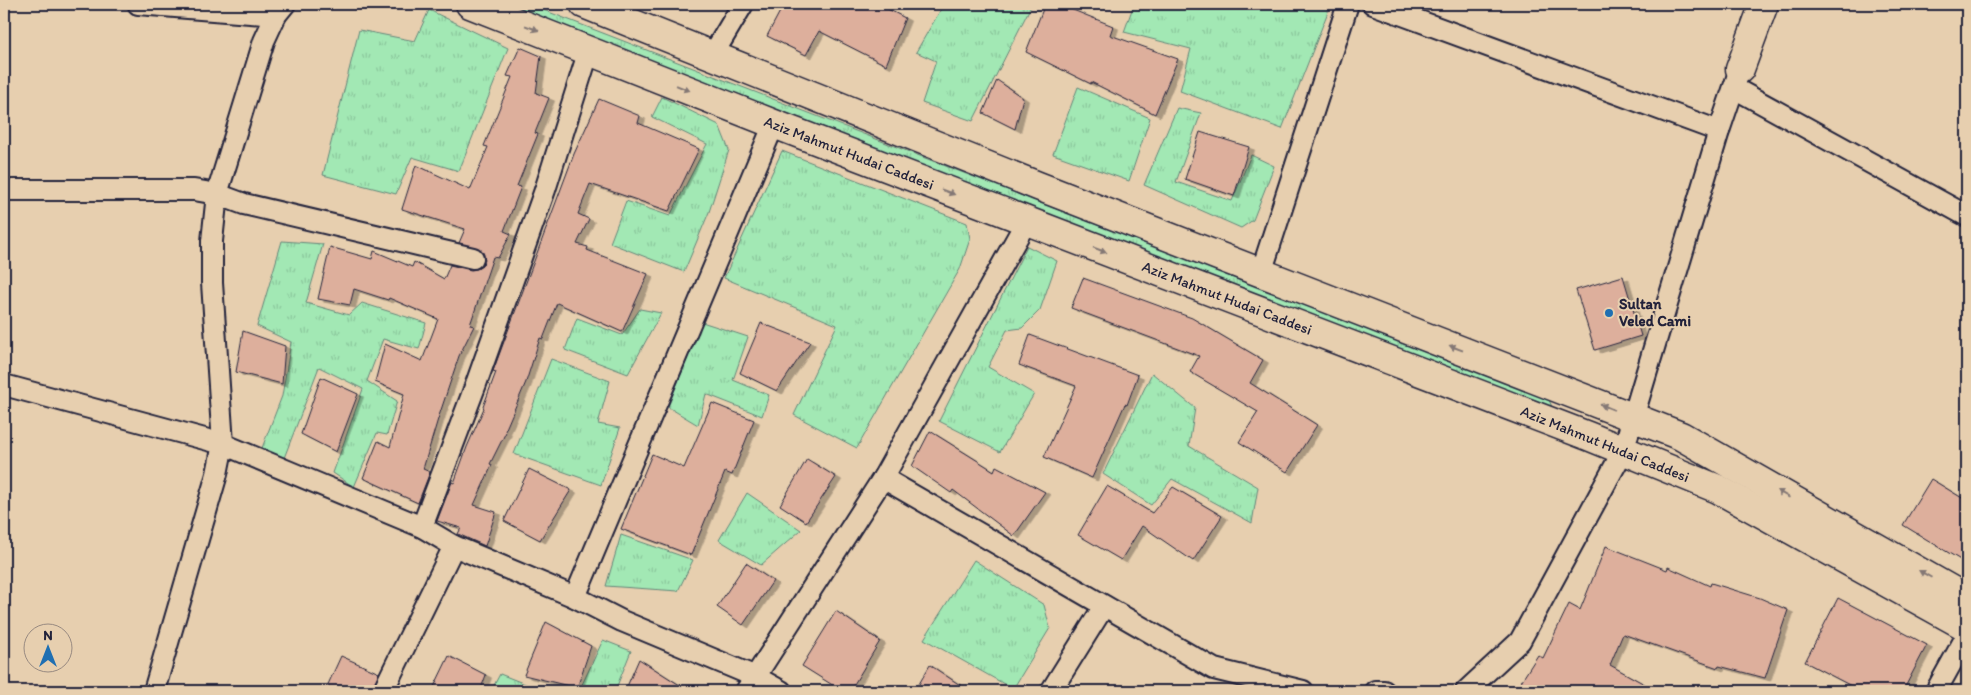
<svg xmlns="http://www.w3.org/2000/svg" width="1971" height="695" viewBox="0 0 1971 695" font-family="Itim,sans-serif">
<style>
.grass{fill:url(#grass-tufts);stroke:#628578}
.building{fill:#ddaf9c;stroke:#22223b;filter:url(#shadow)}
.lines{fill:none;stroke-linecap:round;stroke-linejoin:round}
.street-casing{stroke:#22223b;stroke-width:24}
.secondary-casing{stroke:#22223b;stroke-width:31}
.street{stroke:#e7cfaf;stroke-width:20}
.secondary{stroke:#e7cfaf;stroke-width:28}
.oneway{fill:#847875}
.poi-dot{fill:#1f6fb2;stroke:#e7cfaf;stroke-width:2}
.labels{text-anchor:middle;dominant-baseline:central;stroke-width:4;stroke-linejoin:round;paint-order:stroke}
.street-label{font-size:15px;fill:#22223b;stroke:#e7cfaf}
.poi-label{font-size:15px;font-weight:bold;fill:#22223b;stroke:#e7cfaf;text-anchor:start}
</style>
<defs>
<pattern id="grass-tufts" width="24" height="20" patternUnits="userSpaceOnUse" patternTransform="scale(1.25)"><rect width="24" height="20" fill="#a2e8b4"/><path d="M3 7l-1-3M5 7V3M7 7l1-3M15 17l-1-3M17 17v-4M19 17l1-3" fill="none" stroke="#8bc79c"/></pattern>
<filter id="shadow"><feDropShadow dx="5.5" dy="3" stdDeviation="0" flood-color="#0004"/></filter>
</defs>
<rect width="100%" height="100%" fill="#e7cfaf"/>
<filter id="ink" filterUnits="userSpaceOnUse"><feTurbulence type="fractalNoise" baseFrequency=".02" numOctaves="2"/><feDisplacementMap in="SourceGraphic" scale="10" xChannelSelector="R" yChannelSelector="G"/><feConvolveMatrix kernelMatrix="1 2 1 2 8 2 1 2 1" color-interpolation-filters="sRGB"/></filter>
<g filter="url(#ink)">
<g class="grass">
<polygon points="506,4 528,4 1549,400 1552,407 1549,410"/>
<polygon points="944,4 1032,4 973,121 922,103 936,61 916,52"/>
<polygon points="1134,4 1331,4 1282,129 1180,91 1191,49 1124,32"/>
<polygon points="429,10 508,48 459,171 412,157 396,194 323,175 359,30 415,41"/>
<polygon points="1078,87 1150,118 1129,181 1053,154"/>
<polygon points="662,97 719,125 729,150 709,212 684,272 610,243 626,201 670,216 707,144 652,117"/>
<polygon points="1177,108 1201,113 1176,182 1232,201 1251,155 1274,166 1253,220 1241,228 1144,185"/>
<polygon points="782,151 967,223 970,239 960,269 857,448 794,415 837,325 724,278"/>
<polygon points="282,241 323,244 306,303 349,315 362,303 426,323 419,349 383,339 367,381 397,401 387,435 377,433 354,487 333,473 363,389 319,367 284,458 262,448 282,396 291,342 257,326"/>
<polygon points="1027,246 1057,261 1040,310 1022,328 1007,330 988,367 1034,394 1000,452 939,421"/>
<polygon points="640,309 661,313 628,374 565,350 577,318 622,335"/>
<polygon points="702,322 748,337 733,380 769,395 762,416 706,394 698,425 668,407"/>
<polygon points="551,359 610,381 598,424 620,428 601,485 514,454"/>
<polygon points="1152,373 1195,408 1189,446 1258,487 1252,523 1172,479 1151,505 1103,474"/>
<polygon points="747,493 801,530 761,565 719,540"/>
<polygon points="621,535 693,560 678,591 606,586"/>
<polygon points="974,560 1044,605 1050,628 1013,689 924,639"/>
<polygon points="603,640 631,651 615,691 579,691"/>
<polygon points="500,674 543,691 491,691"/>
</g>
<g class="building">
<polygon points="784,4 878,4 905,18 886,65 819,31 806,55 767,36"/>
<polygon points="1045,4 1058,4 1113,26 1110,35 1178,59 1155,114 1091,82 1091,84 1026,52"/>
<polygon points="520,47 541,56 536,93 549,98 535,133 538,134 517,186 521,187 504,231 511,234 498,258 493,257 470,325 474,326 459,356 438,419 423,469 430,472 418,503 363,478 378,441 390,447 404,394 375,382 385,344 422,361 438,319 389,298 388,300 354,289 350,305 318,299 330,247 372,259 374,251 412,267 414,262 444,279 450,265 471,270 477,269 482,266 485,260 481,250 459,243 465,229 402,209 416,165 470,190 488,147 484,146 512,77 507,76"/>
<polygon points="997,80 1023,98 1015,129 983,113"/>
<polygon points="599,99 640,116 638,123 699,149 669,211 590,184 578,214 589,219 577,244 588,247 587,250 648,274 622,332 557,303 543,339 540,338 526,382 505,431 506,432 490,464 492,465 474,505 496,512 485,546 458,534 461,528 437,521 452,482 454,483 467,447 484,408 483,407 496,372 493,371 574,154"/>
<polygon points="1200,132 1249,147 1234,196 1185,179"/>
<polygon points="1623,276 1641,336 1595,350 1576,290"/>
<polygon points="1083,278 1192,318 1263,360 1250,383 1317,425 1287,472 1239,442 1258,412 1190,372 1199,356 1071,308"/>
<polygon points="761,323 810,342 777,391 740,373"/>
<polygon points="243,331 285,346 282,384 236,372"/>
<polygon points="1030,335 1138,375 1127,405 1125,404 1092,478 1044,457 1076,386 1019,365"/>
<polygon points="321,377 358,394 336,452 301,434"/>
<polygon points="712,403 754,420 732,475 725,472 691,555 621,529 652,454 684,468"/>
<polygon points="930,431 994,471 996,466 1045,492 1014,536 953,490 951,493 912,466"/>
<polygon points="807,459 836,477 806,522 780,505"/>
<polygon points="529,469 571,490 540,540 504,521"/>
<polygon points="1931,479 1967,501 1967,564 1903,525"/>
<polygon points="1107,486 1152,513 1173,487 1222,516 1193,561 1142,526 1121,560 1078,535"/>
<polygon points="1606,546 1667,570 1668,567 1710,586 1711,583 1760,598 1788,610 1765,678 1719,666 1718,668 1623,634 1610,665 1657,691 1515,691 1538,655 1543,658 1569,604 1580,610"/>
<polygon points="746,563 773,581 743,625 717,607"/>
<polygon points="1838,598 1927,645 1903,691 1861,691 1805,662"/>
<polygon points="836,611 880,641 850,691 842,691 802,666"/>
<polygon points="546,622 591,646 577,688 524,675"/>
<polygon points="341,656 379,673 371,691 325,691"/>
<polygon points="449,656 486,675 480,691 432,691"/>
<polygon points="639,659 689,691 625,691"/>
<polygon points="930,665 969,691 915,691"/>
</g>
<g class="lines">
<defs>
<g id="street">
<polyline points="138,4 276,15"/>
<polyline points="1373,4 1719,131"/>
<polyline points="712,56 743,4"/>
<polyline points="1734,88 1967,216"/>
<polyline points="4,190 194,190 217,194 244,204 473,258"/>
<polyline points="1261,273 1348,4"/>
<polyline points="4,385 223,444 422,527 454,546 575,597 622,621 756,677 781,691"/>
<polyline points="883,478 1026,222"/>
<polyline points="422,527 476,384 545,190 589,50"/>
<polyline points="575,597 774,124"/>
<polyline points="154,691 217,474 223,444 212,283 212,241 217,194 264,41 276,15 285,4"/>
<polyline points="383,691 454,546"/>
<polyline points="746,691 883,478 1214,669 1303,691"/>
<polyline points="1051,691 1104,606"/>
<polyline points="1375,691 1384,691"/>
<polyline points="1466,691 1520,641 1623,451 1719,131 1740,69 1743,56"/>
<polyline points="1936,691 1967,635"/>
</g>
<g id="secondary">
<polyline points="470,4 774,124 1588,436 1718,489 1967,627"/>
<polyline points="584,4 1038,186 1681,436 1967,599"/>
<polyline points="1740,69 1764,4"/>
</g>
</defs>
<use href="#street" class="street-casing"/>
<use href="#secondary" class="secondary-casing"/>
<use href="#street" class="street"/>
<use href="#secondary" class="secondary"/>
</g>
<defs><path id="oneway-solid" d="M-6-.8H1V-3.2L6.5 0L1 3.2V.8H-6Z" transform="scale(1.25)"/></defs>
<g class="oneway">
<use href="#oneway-solid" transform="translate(532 28) rotate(21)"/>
<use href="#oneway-solid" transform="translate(683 88) rotate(22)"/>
<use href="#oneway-solid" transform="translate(948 192) rotate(21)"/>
<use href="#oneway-solid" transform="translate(1100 250) rotate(21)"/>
<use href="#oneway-solid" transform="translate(1456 348) rotate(-159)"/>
<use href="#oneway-solid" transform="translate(1607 407) rotate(-158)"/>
<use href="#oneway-solid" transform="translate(1783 494) rotate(-150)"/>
<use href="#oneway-solid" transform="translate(1925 574) rotate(-150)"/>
</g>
</g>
<circle class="poi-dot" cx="1609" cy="313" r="5"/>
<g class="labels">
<g class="street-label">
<text transform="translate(849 153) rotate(21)">Aziz Mahmut Hudai Caddesi</text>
<text transform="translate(1227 298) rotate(21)">Aziz Mahmut Hudai Caddesi</text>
<text transform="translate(1605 444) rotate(22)">Aziz Mahmut Hudai Caddesi</text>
</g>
<g class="poi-label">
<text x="1619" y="304">Sultan<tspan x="1619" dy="17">Veled Cami</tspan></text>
</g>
</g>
<rect width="1971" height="695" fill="none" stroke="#e7cfaf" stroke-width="20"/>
<rect x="10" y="10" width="1951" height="675" fill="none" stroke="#22223b" stroke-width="2" filter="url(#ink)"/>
<g transform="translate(48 648)"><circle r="24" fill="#e7cfaf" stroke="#988a81"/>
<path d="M0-4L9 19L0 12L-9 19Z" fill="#1f6fb2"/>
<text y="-8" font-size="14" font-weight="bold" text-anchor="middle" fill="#22223b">N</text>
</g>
</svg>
